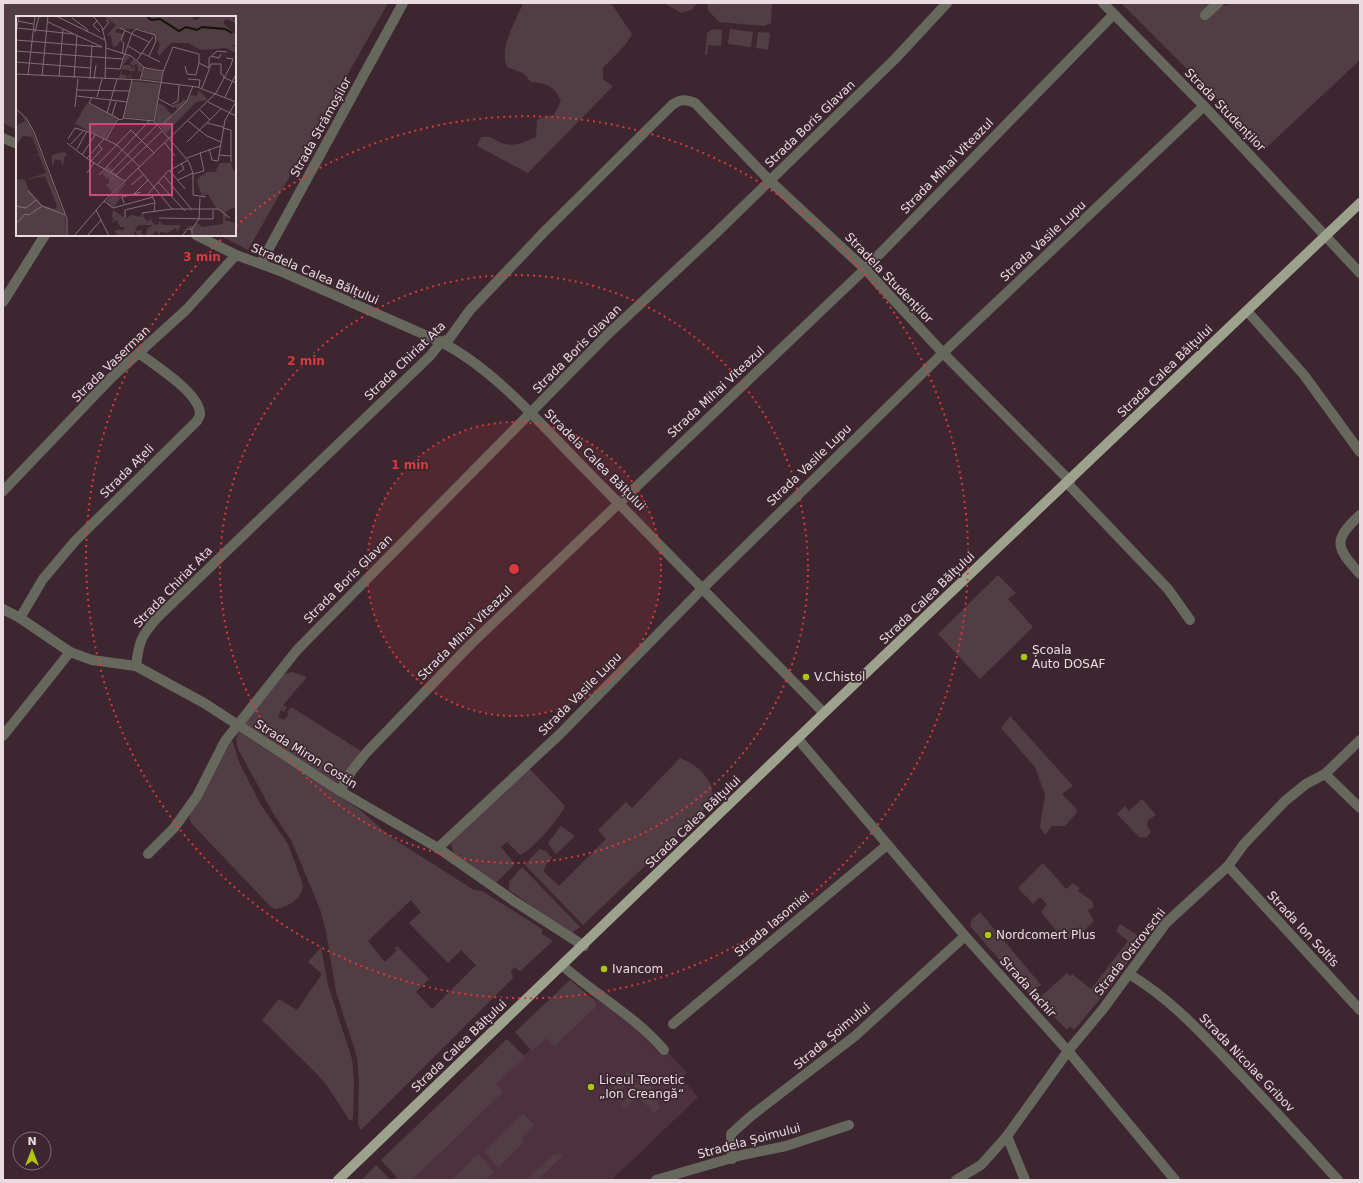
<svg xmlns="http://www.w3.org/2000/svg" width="1363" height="1183" viewBox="0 0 1363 1183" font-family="'DejaVu Sans',sans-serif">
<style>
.built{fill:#4e313e}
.green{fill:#523d45;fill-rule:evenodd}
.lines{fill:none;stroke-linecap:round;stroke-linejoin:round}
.minor{stroke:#66685e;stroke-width:10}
.major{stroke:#9da28c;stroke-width:10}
.ring{fill:none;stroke:#d83a3a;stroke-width:2;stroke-dasharray:2 4}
.poi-dot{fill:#adc60e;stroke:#3d2630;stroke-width:1.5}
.labels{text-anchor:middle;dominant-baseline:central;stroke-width:3.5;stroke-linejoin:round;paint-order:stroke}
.street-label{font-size:12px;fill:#eadbe1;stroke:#3d2630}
.poi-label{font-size:12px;fill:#eadbe1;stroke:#3d2630;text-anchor:start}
.inset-river{fill:none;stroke:#111500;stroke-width:2}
.inset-road{fill:none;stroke:#826e77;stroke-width:1}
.view{fill:#cc497c;fill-opacity:0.15;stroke:#cc497c;stroke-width:2}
.inset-edge{fill:none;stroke:#eadbe1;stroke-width:2}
.centre{fill:#d83a3a;stroke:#3d2630;stroke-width:2}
.ring-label{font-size:12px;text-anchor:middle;font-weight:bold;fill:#d83a3a;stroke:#3d2630;stroke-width:3.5;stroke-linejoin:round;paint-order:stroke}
</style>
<rect width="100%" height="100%" fill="#3d2630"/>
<polygon class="built" points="588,995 626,1017 660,1054 666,1050 687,1073 681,1077 698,1097 638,1155 611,1180 393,1180"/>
<g class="green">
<polygon points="3,3 388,3 248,250 219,235 235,235 235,17 17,17 17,130 3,123"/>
<path d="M523,3H611L632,34L626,44L603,68V79L613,86L528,173L477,146L481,137C493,136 492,139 502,143C514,148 526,141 536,137L537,120L547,116L554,115L561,101C554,85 546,83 530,82C526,72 518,71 508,68C497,49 516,22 523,3Z"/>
<polygon points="664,3 698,3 691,10 681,13"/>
<polygon points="707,3 772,3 771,23 764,26 719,22 708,10"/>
<polygon points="1121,3 1223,3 1226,6 1229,3 1360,3 1360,60 1266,148"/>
<polygon points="713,29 722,30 721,46 708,45 707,55 705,55 707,33"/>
<polygon points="730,29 753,32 751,47 728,44"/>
<polygon points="758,32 770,33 768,50 756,48"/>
<polygon points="998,575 1016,593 1008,599 1033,627 980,679 938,634"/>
<polygon points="293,672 307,677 283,705 287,707 284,712 281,710 278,717 284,720 289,714 287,712 291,707 361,751 342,781 338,783 330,778 246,726 244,722 284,674"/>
<polygon points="1010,716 1073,786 1062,794 1078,811 1065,826 1052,826 1045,835 1040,827 1045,795 1035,767 1001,728"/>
<path d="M239,732L359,809L392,838L474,890L482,891L542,929V934L553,941L520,971L514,967L511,972L513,978L361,1130L358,1124L359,1082L357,1057L336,992L326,931L320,909L292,842L273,813L238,749L236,739ZM411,900L421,912L409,923L448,963L461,950L476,965L432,1009L416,992L429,979L397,946L395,948L397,950L385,962L368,941Z"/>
<path d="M230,740L233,742L239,762L261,805L288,844L303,885C301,900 290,905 277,909L272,908L192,824L189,819L191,811Z"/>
<path d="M680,758C698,765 714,779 713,801L583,925L525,865L539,849L546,851L552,858L545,865L546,867L543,871L559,886L606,839L598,830L626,802L632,808Z"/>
<path d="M529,768L565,806C560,818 532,850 520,855L507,842L501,847L515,864L497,882H495L453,852L451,843Z"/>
<polygon points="1142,799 1156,815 1148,820 1147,826 1151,832 1146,838 1139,837 1117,814 1125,806 1129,811"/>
<polygon points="561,826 575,836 556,854 548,843"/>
<polygon points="1043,863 1066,889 1073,883 1080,888 1078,891 1092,901 1094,907 1088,910 1094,921 1077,938 1064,938 1060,935 1041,912 1047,904 1040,897 1033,904 1018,888"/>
<polygon points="522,867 580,927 573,932 570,933 509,890 509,882"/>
<polygon points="980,912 1041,985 1029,994 970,926 972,919"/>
<polygon points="1120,924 1136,934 1141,943 1115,981 1074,1030 1070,1026 1067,1030 1037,1000 1067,973 1070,976 1072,974 1091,989 1128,941 1116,931"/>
<polygon points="321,947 328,985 352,1059 354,1080 353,1118 350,1121 328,1087 317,1074 262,1020 279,999 297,1010 322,974 308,962"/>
<polygon points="570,980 594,1000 596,1007 554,1046 546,1038 532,1051 515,1032"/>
<polygon points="507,1039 525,1057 496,1084 503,1091 502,1093 412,1180 399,1180 381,1160"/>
<polygon points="628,1071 634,1077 612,1099 607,1094"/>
<polygon points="645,1075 653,1083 651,1085 660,1108 654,1113 638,1096 624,1109 620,1105 634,1092 631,1088"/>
<polygon points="523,1114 534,1125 521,1138 524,1142 498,1168 484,1151"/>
<polygon points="555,1153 557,1155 560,1153 562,1156 538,1180 526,1180"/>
<polygon points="479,1155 494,1172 485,1180 452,1180 474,1157"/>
<polygon points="376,1165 391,1180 362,1180 363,1179"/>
</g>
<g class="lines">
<g class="minor">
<polyline points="1103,3 1204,106 1360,273"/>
<polyline points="1205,15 1218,3"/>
<polyline points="3,138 17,144"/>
<path d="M196,235L236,255L280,271L441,342C496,370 544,428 587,471C667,552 745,633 824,713"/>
<polyline points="261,263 403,3"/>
<polyline points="3,302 45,235"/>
<polyline points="1247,311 1304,375 1360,452"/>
<polyline points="1067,483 1168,589 1190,620"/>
<polyline points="3,491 112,377 186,310 236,255"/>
<path d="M1360,515C1332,541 1336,547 1360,574"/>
<polyline points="3,609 20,618 70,652 92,660 136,666 204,703 340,791 438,848 514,901 584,946"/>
<path d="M20,618L43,579L76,540L197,421L200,415C201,394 156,366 140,354"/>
<path d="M136,666C139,641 141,636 158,617L430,356L441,342L449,339L470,310L545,231L672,105C681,99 685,99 695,103L770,181L865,269L943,353L1070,481"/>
<polyline points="3,736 70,652"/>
<polyline points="798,739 965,936 1068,1051 1175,1180"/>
<polyline points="1325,774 1360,808"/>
<polyline points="340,791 351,772 366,753 471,644 865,269 1114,14"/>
<polyline points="438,848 560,734 702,589 943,353 1204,106"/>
<polyline points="148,854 174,828 197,796 225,741 297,650 607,335 715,234 895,59 947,3"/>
<polyline points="1228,866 1360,1010"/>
<path d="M563,966C596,995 635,1016 664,1050"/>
<path d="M1129,974C1168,997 1200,1031 1231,1064C1267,1102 1303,1141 1338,1180"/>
<polyline points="673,1024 887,845"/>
<polyline points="1007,1136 1025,1180"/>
<polyline points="732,1159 731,1134 751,1116 855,1036 965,936"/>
<polyline points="656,1180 742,1155 786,1146 849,1125"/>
<polyline points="956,1180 981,1165 1007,1136 1068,1051 1103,1009 1166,923 1228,866 1244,844 1285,801 1306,784 1325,774 1360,740"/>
</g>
<polyline class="major" points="338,1180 824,713 1360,203"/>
</g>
<circle cx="514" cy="569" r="147" fill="#d83a3a" fill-opacity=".12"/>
<g class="ring">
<circle cx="514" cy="569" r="147"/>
<circle cx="514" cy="569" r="294"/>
<path d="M236 226A441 441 0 1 1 225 236"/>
</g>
<g class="poi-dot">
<circle cx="1024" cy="657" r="4"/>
<circle cx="806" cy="677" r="4"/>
<circle cx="988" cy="935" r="4"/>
<circle cx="604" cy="969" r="4"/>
<circle cx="591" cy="1087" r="4"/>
</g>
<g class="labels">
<g class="street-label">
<text transform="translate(1225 110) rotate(46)">Strada Studenților</text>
<text transform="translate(810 124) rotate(-44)">Strada Boris Glavan</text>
<text transform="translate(321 127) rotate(-61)">Strada Strămoșilor</text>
<text transform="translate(947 166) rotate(-46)">Strada Mihai Viteazul</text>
<text transform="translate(1043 241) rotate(-43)">Strada Vasile Lupu</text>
<text transform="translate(315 274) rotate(23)">Stradela Calea Bălțului</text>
<text transform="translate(889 278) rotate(46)">Stradela Studenților</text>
<text transform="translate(577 349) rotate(-45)">Strada Boris Glavan</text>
<text transform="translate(405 361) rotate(-44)">Strada Chiriat Ata</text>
<text transform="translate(111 364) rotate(-44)">Strada Vaserman</text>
<text transform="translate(1165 371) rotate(-44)">Strada Calea Bălțului</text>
<text transform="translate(716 392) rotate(-43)">Strada Mihai Viteazul</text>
<text transform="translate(595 460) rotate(45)">Stradela Calea Bălțului</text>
<text transform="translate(809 465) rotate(-44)">Strada Vasile Lupu</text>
<text transform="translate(127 471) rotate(-45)">Strada Ațeli</text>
<text transform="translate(348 579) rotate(-45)">Strada Boris Glavan</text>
<text transform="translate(173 587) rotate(-46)">Strada Chiriat Ata</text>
<text transform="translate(927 598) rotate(-44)">Strada Calea Bălțului</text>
<text transform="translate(465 633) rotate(-45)">Strada Mihai Viteazul</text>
<text transform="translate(580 694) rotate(-45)">Strada Vasile Lupu</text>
<text transform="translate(306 754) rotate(32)">Strada Miron Costin</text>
<text transform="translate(693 822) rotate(-44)">Strada Calea Bălțului</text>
<text transform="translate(772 924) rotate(-40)">Strada Iasomiei</text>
<text transform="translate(1303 929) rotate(47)">Strada Ion Soltîs</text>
<text transform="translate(1130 952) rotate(-52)">Strada Ostrovschi</text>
<text transform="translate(1028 987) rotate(48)">Strada Iachir</text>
<text transform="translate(832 1036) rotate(-40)">Strada Șoimului</text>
<text transform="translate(459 1046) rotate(-44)">Strada Calea Bălțului</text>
<text transform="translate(1247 1063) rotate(46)">Strada Nicolae Gribov</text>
<text transform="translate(749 1141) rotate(-15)">Stradela Șoimului</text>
</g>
<g class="poi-label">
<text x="1032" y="650">Școala<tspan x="1032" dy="14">Auto DOSAF</tspan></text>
<text x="814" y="677">V.Chistol</text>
<text x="996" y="935">Nordcomert Plus</text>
<text x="612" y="969">Ivancom</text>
<text x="599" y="1080">Liceul Teoretic<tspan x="599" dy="14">„Ion Creangă“</tspan></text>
</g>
</g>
<g transform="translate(16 16)">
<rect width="220" height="220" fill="#3d2630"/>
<path d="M87,0H179L176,3L180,4L185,1L181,0H220V7L210,3L207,7L220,19V29H215L220,31V37L210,32L185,34L172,27H155L143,40L141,36L144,29L138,19L125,13H100L99,16L108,18L101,30L97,31L95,20L91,19L100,9ZM109,39L114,41L107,49H114L117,54V49L114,48L117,43L127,51L125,56L122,55L121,48L118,49L119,55H116L115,62L111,60L115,59V55L106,53L105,58L109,59L111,62H103ZM129,53L147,56L145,65L127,63L125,61ZM116,65L145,68L137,104L108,101ZM183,74L192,84L180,86L150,117L139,104L142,87L148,90L156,99L162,94L157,89L166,86L167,83L171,85L175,79L181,80ZM71,87L101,102L89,123L59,108ZM5,98L14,109L49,201L50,220H0V163L9,164L30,157L23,139L16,141L23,138L16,121L7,120L0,129V110L9,105ZM29,160L41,190L39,193L26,189L13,174L9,164ZM48,136L52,139L49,140L46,151L45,142L44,145L39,143L36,151V139ZM204,147H215L217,154H220V187L219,191L209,196L211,198L209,204L219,207L220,204V220H177L173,211L165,209L161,216L160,212L151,217L144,216V220L140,215L135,220H130L131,213L137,209H123L119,213L121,215L126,214L125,217L129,220H122L119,215L118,220H103L98,215L105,213L106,215L109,211H104L101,204L95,207L98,204L96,200L97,194L110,203L115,199L125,201L126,197H128L127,201L131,205L134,204L135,196V204L139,209L143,208V205L147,209H162L177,210L181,207L186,211L207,208V197L200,192L192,178L186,180L181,166L182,162L191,156H199ZM92,150L107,165L96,176L90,169L93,167V161L91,163L86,157ZM108,167L110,168L98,181L106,175L101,183L108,177L97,192L90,185Z" fill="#523d45" fill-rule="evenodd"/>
<path class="inset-river" d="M131,0L135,4L144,3L163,15L170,11L181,14L186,11L209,13L216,17"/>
<path class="inset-road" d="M40,0L89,24M77,0L86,11L90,28L89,63M56,2L71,13V16M2,5L17,8M81,5L77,9L84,16M32,6L86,31M1,12L58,18M104,12L133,26M87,14L93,6L90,4M19,16L23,0M0,17L3,0M0,24L86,31M112,30L125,38M90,32L115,40L129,52L147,55M0,35L107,43L116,17L120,13L139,19L140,25L133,40M126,37L144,46M106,38L108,27L105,24L109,14M195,40L203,42L205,38M121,44L137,21M0,46L74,52M169,50L171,58L180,59L183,47M194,51L195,48H205V58L208,60M89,52L104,53L107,43M0,58L126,64L181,71L220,86M12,59L19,0M26,60L32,0M43,61L47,13M207,61L220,67M58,62L61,19M74,63L76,29M78,63L80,49M172,63L184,64L183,71M124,64L128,51M186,72L193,54V42L201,35L211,36M61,74L114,75M200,77L215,49L217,43L210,42M61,80L111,86M76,81L73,87L103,103M81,81L86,63M209,81L220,58M143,83L158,91M192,86L220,100M156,88L162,85L163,69M59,91L62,63M0,93L10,102L18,116L51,203V220M184,94L194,104M91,97L101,63M96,99L100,86M107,102L138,105L173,146L177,157V179L190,181M138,105L147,56L157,31L183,38V47L193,52M172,105L191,120L205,126M191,107L207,111M146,109L171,85L177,70M207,112L215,114V146M52,123L59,112L76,117L101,129L124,151M90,124L101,104L107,103L116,64M171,126L205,93M51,127L73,144L109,165M149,127L159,140M55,128L68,114M61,133L71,115M193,133L196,144L202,145L209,104L220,86M66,139L79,119M203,139L215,140M71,142L88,123M171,142L204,130M75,145L86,133L83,129M82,148L115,114L138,137M122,152L156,193M154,155L169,173M95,156L141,109M71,157L78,147M162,157L168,153L165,147M177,158L188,155L184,136M83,159L133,105M100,159L146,115M148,160L176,194M162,164L177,157M142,166L169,195M115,169L127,159M12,175L26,190L49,199M118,178L132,164M131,179L151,156L172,144M136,180L139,186L138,196M88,185L97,192L137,181M108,187L106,181L125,176M0,190L10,192L20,184M80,194L93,220M126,197L156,193H202L214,202M109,202V194L138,187M143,202L197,203V194M0,208L9,198L13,199L26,190M167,219L171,213H176M58,220L88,185L200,77M71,220L85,204M176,220V213L183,203L184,182"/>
<path class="view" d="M74,108H156V179H74Z"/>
<rect width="220" height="220" class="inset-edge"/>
</g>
<circle cx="514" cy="569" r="6" class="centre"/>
<g class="ring-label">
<text x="202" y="261">3 min</text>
<text x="306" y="365">2 min</text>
<text x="410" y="469">1 min</text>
</g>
<rect width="1363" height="1183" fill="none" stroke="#eadbe1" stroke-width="8"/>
<g transform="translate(32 1151)"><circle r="19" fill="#3d2630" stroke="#826e77"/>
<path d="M0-3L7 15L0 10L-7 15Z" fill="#adc60e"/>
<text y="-6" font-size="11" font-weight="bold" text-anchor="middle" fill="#eadbe1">N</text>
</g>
</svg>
